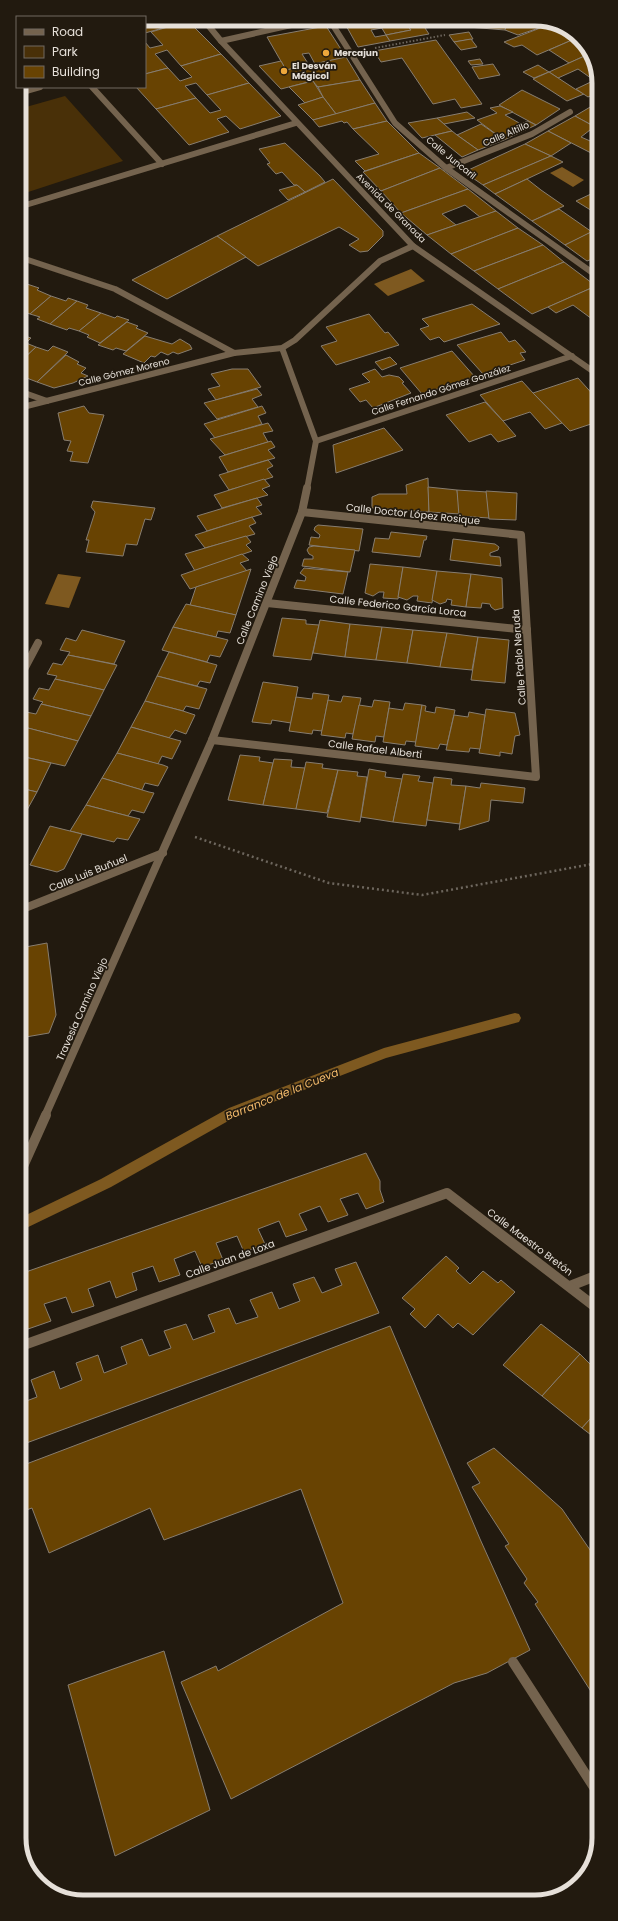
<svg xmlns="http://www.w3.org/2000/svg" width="618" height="1921" viewBox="0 0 618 1921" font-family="Poppins,sans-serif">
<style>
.green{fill:#493008}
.water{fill:#7e5920}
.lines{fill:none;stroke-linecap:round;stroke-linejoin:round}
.stream{fill:#7e5920;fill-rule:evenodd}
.building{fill:#684302;stroke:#877d70}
.path-far1{stroke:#6d665d;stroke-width:2;stroke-dasharray:1.5 2;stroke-linecap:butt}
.path{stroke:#6d665d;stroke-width:2.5;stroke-dasharray:2 3;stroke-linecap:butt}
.service{stroke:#74634e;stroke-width:6}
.minor-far2{stroke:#74634e;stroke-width:6}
.minor-far1{stroke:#74634e;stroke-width:8}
.minor{stroke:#74634e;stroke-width:10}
.tertiary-far2{stroke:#74634e;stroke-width:6}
.tertiary-far1{stroke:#74634e;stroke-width:8}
.tertiary{stroke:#74634e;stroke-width:10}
.poi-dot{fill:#eea83c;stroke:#221a0f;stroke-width:1.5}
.labels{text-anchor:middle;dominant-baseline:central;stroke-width:3.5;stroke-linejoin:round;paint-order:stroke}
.far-poi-label{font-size:9px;font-weight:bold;fill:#e6e0d9;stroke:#221a0f;text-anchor:start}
.far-street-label{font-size:9px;fill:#e6e0d9;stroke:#221a0f}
.street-label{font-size:10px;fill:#e6e0d9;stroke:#221a0f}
.water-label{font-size:11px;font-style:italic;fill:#f3ba6b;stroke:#221a0f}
.rim{fill:none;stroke:#e6e0d9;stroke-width:5}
</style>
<rect width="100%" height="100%" fill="#221a0f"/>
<polygon class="green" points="65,96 123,161 19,195 19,109"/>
<g class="water">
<polygon points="562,167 584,180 573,187 550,173"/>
<polygon points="411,269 425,281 388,296 374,284"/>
<polygon points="58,574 81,577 69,608 45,604"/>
</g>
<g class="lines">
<polygon class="stream" points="515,1013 519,1014 521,1018 519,1022 386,1058 237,1116 111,1187 20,1231 20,1218 101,1179 229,1108 384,1048"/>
</g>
<g class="building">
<polygon points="145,19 187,19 188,21 145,33 145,27 158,23 155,21 145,23"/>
<polygon points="240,19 281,19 281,20 260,26 254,23 244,25"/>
<polygon points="359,19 376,19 382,28 371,30 375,37 386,35 390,41 358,47 344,22"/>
<polygon points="382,19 402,19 411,30 386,35 377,20"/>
<polygon points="402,19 440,19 444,25 425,28 429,34 390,41 386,35 411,30"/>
<polygon points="440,19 459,19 461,21 444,25"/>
<polygon points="465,19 508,19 505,30 468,27"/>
<polygon points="508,19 539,19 548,25 518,35 505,30"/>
<polygon points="188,21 221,54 181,66 167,50 155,54 168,68 145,74 145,42 150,48 163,45 151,32"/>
<polygon points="548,25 572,40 537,55 522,45 514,47 504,42"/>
<polygon points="326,26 346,57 315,64 309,53 302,54 309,65 286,70 267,37"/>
<polygon points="469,32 473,39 454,42 449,35"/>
<polygon points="471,39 477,47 461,50 454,42"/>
<polygon points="436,40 482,104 461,108 455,99 433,104 402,58 381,62 374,51"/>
<polygon points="572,40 586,49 589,54 569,63 549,50"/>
<polygon points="221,54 249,83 207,95 196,83 185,86 196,98 156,109 136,87 145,87 145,74 168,68 180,81 192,77 181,66"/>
<polygon points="589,54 597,66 597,79 595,81 578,69 558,78 549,72"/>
<polygon points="346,57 360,80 318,87 300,67"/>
<polygon points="480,59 483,64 471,65 468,61"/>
<polygon points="281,61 286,70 300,67 312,81 281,89 259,66"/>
<polygon points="493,64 500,75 479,79 472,67"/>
<polygon points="538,65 549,72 534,78 523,72"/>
<polygon points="549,72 575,89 584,94 567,101 533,79"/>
<polygon points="597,79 597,93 588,97 576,89"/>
<polygon points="360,80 375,103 336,114 323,97 318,87"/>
<polygon points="313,81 323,97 305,103 289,87"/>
<polygon points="249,83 281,116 240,129 226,116 217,119 229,132 189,145 156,109 196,98 210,113 221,110 207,95"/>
<polygon points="522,90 560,109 536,125 499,105"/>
<polygon points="323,97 336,114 313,120 298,105"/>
<polygon points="375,103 387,121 353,129 347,122 344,123 342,121 319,127 313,120"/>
<polygon points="597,103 597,128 575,116"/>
<polygon points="500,106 513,112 505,115 521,124 528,121 536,125 504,140 477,120 497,113 490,108"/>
<polygon points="467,112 475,118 444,124 437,118"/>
<polygon points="575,116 597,128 597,134 590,130 581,137 597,144 597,153 595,155 548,131"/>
<polygon points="437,118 452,131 422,138 408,123"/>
<polygon points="387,121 419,153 365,171 355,161 379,154 353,129"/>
<polygon points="481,124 504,140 478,150 457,135"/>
<polygon points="452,131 457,135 478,150 462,157 435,135"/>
<polygon points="548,131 571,143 551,156 525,144"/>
<polygon points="285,143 320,176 325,182 305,192 297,185 294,185 282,172 276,174 267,164 270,163 259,149"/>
<polygon points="525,144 551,156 483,185 464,172"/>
<polygon points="419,153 440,168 381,191 363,172"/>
<polygon points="551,156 563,162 495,194 483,185"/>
<polygon points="440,168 468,189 401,213 381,191"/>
<polygon points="333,179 383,231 383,236 368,251 360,252 349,245 359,239 339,227 258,266 217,236"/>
<polygon points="527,179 541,190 564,206 532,221 495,194"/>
<polygon points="297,185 305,192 288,200 279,190"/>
<polygon points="468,189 496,211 480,217 465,205 442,214 456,225 427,235 401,213"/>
<polygon points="591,194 597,198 597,214 576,201"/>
<polygon points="559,209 592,232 565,245 532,221"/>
<polygon points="496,211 518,228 451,254 427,235"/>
<polygon points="518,228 543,245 474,271 451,254"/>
<polygon points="597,229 597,257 587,261 565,245"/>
<polygon points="217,236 246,257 167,299 132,280"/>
<polygon points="543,245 564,262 498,289 474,271"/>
<polygon points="564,262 596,286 532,314 498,289"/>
<polygon points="19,281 27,284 19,291"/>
<polygon points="27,284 39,288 37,290 51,296 30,314 19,310 19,291"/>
<polygon points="596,286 597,316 592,319 573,305 556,313 548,307"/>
<polygon points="51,296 66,301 68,298 77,301 50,324 37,319 40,317 30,314"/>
<polygon points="77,301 88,305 86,308 101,313 79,331 69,328 67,330 50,324"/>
<polygon points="472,304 500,324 444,342 439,337 430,340 420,329 429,326 422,319"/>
<polygon points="101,313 115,318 117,316 129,320 100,343 87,337 89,335 79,331"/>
<polygon points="369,314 385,333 388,332 399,345 336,365 321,346 337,341 326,327"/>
<polygon points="127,322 138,326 136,328 148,333 126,351 116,348 113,350 98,345"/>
<polygon points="501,332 509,342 515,340 526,352 520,353 525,360 483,374 457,345"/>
<polygon points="19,334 31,338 26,343 36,347 19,363"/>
<polygon points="145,336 172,344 180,339 190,345 192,349 178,354 173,352 168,355 161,352 155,357 151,356 144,363 123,354"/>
<polygon points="53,346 68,352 37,382 19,375 19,363 36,347 48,351"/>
<polygon points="452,351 475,377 422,394 400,368"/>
<polygon points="66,355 79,362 77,364 86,368 81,373 88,376 73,383 54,388 37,382"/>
<polygon points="390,357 397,364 382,370 375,362"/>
<polygon points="232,369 248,369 261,387 216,400 208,389 220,386 211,374"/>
<polygon points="375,369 382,377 389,375 399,377 404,382 402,383 411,393 373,408 366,400 360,402 349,389 370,382 362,374"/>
<polygon points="578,378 597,399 597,422 570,431 533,393"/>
<polygon points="522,381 533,393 562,423 545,429 530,412 503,421 480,395"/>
<polygon points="257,389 262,395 252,399 258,407 217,419 204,403"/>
<polygon points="485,402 503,421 516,436 498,442 491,434 469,442 446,415"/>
<polygon points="84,406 89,413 104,415 88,463 70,461 73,452 67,451 71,441 64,440 58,413"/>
<polygon points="262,406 266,413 258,416 262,424 215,438 204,424"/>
<polygon points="268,423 273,431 263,433 268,442 225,455 210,439"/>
<polygon points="384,428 403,450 336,473 333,445"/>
<polygon points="271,441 275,447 268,450 275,458 254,464 228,472 219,457"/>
<polygon points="268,460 273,466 267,469 273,477 254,483 229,490 219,475"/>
<polygon points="428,478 429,512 372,508 372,497 379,494 407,494 406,485"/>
<polygon points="264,479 270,486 262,489 268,495 222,508 214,495"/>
<polygon points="428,487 457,490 460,514 429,512"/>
<polygon points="457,490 487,492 489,518 459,516"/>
<polygon points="486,491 517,493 516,520 489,519"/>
<polygon points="257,498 262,505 256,507 262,514 207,531 197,516"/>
<polygon points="93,501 155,508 151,520 145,519 137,545 126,544 123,556 86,552 89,540 86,540 95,512 91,507"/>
<polygon points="252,517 256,523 249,526 255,534 205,548 195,535"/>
<polygon points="318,525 363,529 359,551 309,545 311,537 319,538 320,535 314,530 315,527"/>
<polygon points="391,532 427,536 426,540 424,540 420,557 372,552 375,538 389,539"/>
<polygon points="246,536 251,542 246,545 252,551 195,571 185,554"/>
<polygon points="453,539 495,544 499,547 498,550 490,553 490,556 500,557 501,566 450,560"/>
<polygon points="314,546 355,550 350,572 302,566 304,559 313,559 313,556 309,554 307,550 309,547"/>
<polygon points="242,554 249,560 240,563 247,571 190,589 181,575"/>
<polygon points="370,564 403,567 398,599 383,598 384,592 379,592 373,596 365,593"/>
<polygon points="403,567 437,571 432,603 417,601 418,596 413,596 407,600 398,597"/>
<polygon points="304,568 348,572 343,594 294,588 297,580 305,581 306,577 300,573"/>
<polygon points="251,569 236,615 190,605 196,587"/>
<polygon points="437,571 471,574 466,607 451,605 452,600 447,599 446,602 440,604 432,600"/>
<polygon points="471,574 502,578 503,608 495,610 491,607 490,604 482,603 481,608 466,607"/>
<polygon points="186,604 236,615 230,633 218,631 216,637 173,627"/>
<polygon points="282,618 306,620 306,624 319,625 311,660 273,656"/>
<polygon points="320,620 350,624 345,657 313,653"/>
<polygon points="350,624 382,627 376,660 345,657"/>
<polygon points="173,627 220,638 228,640 220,657 210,655 207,662 162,650"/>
<polygon points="382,627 413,630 407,663 376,660"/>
<polygon points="82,630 125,641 114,664 68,655 70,652 60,650 66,638 76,641"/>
<polygon points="413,630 447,633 440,667 407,663"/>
<polygon points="447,633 478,637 472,670 440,667"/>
<polygon points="478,637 509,640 505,683 471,680"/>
<polygon points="169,652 217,665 210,683 200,681 197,686 157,676"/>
<polygon points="68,655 117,665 104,690 55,679 57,676 47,674 53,663 62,665"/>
<polygon points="157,676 207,689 199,709 186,706 183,711 145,701"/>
<polygon points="55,679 104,690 91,716 41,704 43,702 33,699 39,688 49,690"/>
<polygon points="263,682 298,687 291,723 272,720 271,724 252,722"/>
<polygon points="313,693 329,695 322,731 313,730 312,734 289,731 296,697 312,699"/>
<polygon points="343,696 361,698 353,734 346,733 345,738 321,735 328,700 341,702"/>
<polygon points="374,700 390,702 384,737 376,736 375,742 352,739 359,705 372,707"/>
<polygon points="145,701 183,711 195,715 186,734 175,730 169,738 131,727"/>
<polygon points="405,703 422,705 416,742 406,741 405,745 383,742 389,708 403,710"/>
<polygon points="41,704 91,716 78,741 20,726 20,722 26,712 36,714"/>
<polygon points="422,705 426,706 425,711 435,713 436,707 455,710 447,745 440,744 438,749 415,746"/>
<polygon points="486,709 515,713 520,735 515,736 512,754 500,752 500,756 479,753"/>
<polygon points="469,712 485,715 480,749 470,748 469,752 446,750 454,715 468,717"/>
<polygon points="131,727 177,740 181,741 172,759 162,756 158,764 117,753"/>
<polygon points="28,728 78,741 65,766 20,756 20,740 22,740"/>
<polygon points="117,753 163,765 168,767 158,786 145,783 142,790 102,778"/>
<polygon points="240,755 260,757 259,761 273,763 263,805 228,800"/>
<polygon points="20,756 51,763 37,792 20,788"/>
<polygon points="274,759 292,760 291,767 305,768 296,809 263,805"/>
<polygon points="306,762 323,764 322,768 338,770 327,813 296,809"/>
<polygon points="369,769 386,772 385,777 402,779 393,822 361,817"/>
<polygon points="338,770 358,772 357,776 367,777 360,822 327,817"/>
<polygon points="403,774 420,776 418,781 433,783 426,826 393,822"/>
<polygon points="434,777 452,779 451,785 466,786 460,824 427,820"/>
<polygon points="102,778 149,792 154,793 144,813 132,810 128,816 86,805"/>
<polygon points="481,783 525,788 523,803 491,800 489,821 459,830 466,786 480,788"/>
<polygon points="20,788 37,792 22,819 20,819"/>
<polygon points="86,805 128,816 140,819 128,840 117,838 114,842 70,831"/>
<polygon points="50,826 82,834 64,869 57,872 30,865"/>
<polygon points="47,943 56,1015 49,1033 20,1038 20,948"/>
<polygon points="366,1153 380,1181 380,1190 384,1202 366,1209 358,1193 340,1199 348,1215 328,1222 320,1206 299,1214 307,1230 286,1237 279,1221 258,1229 265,1244 244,1252 237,1236 216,1243 223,1260 202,1267 195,1251 174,1259 180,1275 159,1282 153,1266 132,1273 137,1290 116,1298 110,1281 88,1289 94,1306 72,1313 66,1297 44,1304 51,1321 28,1329 23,1312 21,1313 20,1274"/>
<polygon points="598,1171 598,1185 591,1174"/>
<polygon points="446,1256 459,1268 456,1271 470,1284 483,1271 498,1283 501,1280 515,1292 473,1335 458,1323 453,1328 438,1314 425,1328 410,1314 415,1309 402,1298"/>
<polygon points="356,1262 379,1313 21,1445 21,1403 37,1397 31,1380 54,1371 60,1389 82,1380 76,1363 98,1355 104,1373 127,1364 121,1347 142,1339 149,1356 171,1348 164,1331 186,1324 193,1340 215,1332 208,1315 229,1308 236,1324 258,1317 250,1300 272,1292 279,1309 300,1301 293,1284 314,1277 322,1293 342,1285 335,1269"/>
<polygon points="541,1324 580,1354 542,1396 503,1365"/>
<polygon points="390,1326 480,1539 530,1650 487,1673 454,1683 231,1799 181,1682 216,1666 218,1671 343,1603 301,1489 164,1540 150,1508 49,1553 32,1508 21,1512 21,1466"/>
<polygon points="580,1354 598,1372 598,1410 582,1428 542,1396"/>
<polygon points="598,1410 599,1441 582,1428"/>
<polygon points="494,1448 562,1509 599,1563 599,1704 535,1604 538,1602 524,1583 527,1579 505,1546 509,1544 472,1487 480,1483 467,1463"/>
<polygon points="164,1651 210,1810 115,1856 68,1685"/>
</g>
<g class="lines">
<polyline class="path-far1" points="375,48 445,35"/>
<polyline class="path" points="195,837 329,883 422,895 598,863"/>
<polyline class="service" points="92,87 162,164"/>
<g class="minor-far2">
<polyline points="203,19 221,41"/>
<polyline points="329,19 395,123 446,168 597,276"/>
<polyline points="19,93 40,87"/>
<polyline points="446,168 532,134 570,112"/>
<polyline points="19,391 47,401"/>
<polyline points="19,408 234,353"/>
<polyline points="316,441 572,356"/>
</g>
<g class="minor-far1">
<polyline points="267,603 527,630"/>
<polyline points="20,677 38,643"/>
<polyline points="212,740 536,777 521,535 302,512"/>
<polyline points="20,910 163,853"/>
</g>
<g class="minor">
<polyline points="570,1286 598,1275"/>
<polyline points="21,1346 447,1193 598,1309"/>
<polyline points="513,1662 599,1795"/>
</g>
<g class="tertiary-far2">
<polyline points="318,19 221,41 413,246 597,374"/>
<polyline points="19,207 296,123"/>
<polyline points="19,257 115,289 234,353 282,348 295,340 380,261 413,246"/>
<polyline points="282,348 316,441 307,489"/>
</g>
<polyline class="tertiary-far1" points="45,1116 212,740 302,512 307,488"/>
<polyline class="tertiary" points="20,1173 46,1115"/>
</g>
<g class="poi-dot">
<circle cx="326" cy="53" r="4"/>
<circle cx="284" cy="71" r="4"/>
</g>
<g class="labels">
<g class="far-poi-label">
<text x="334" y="53">Mercajun</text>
<text x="292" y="66">El Desván<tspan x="292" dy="10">Mágicol</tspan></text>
</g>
<g class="far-street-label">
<text transform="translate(506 134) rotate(-23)">Calle Altillo</text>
<text transform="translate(451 158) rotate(39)">Calle Juncaril</text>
<text transform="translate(391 208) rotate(45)">Avenida de Granada</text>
<text transform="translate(124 372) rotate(-14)">Calle Gómez Moreno</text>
<text transform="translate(441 390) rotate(-18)">Calle Fernando Gómez González</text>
</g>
<g class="street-label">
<text transform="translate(413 514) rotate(6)">Calle Doctor López Rosique</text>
<text transform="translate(257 600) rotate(-68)">Calle Camino Viejo</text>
<text transform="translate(398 606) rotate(6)">Calle Federico García Lorca</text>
<text transform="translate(519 657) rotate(-94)">Calle Pablo Neruda</text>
<text transform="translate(375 749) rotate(7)">Calle Rafael Alberti</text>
<text transform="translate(88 873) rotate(-22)">Calle Luis Buñuel</text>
<text transform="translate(82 1009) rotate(-66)">Travesía Camino Viejo</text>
<text transform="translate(530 1242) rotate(37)">Calle Maestro Bretón</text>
<text transform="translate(230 1259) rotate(-20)">Calle Juan de Loxa</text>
</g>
<g class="water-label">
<text transform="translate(282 1094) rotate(-22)">Barranco de la Cueva</text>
</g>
</g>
<path d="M0 0H618V1921H0ZM83 26H535A57 57 0 0 1 592 83V1838A57 57 0 0 1 535 1895H83A57 57 0 0 1 26 1838V83A57 57 0 0 1 83 26Z" fill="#221a0f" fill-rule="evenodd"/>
<path class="rim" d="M83 26H535A57 57 0 0 1 592 83V1838A57 57 0 0 1 535 1895H83A57 57 0 0 1 26 1838V83A57 57 0 0 1 83 26Z"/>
<rect x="16" y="16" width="130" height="72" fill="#221a0f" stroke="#706960"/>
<rect x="24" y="29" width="20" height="6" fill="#74634e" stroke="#706960"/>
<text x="52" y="36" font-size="12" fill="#e6e0d9">Road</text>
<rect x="24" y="46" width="20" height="12" fill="#493008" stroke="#706960"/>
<text x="52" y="56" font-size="12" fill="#e6e0d9">Park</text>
<rect x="24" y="66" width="20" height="12" fill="#684302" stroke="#706960"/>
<text x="52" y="76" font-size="12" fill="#e6e0d9">Building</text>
</svg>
